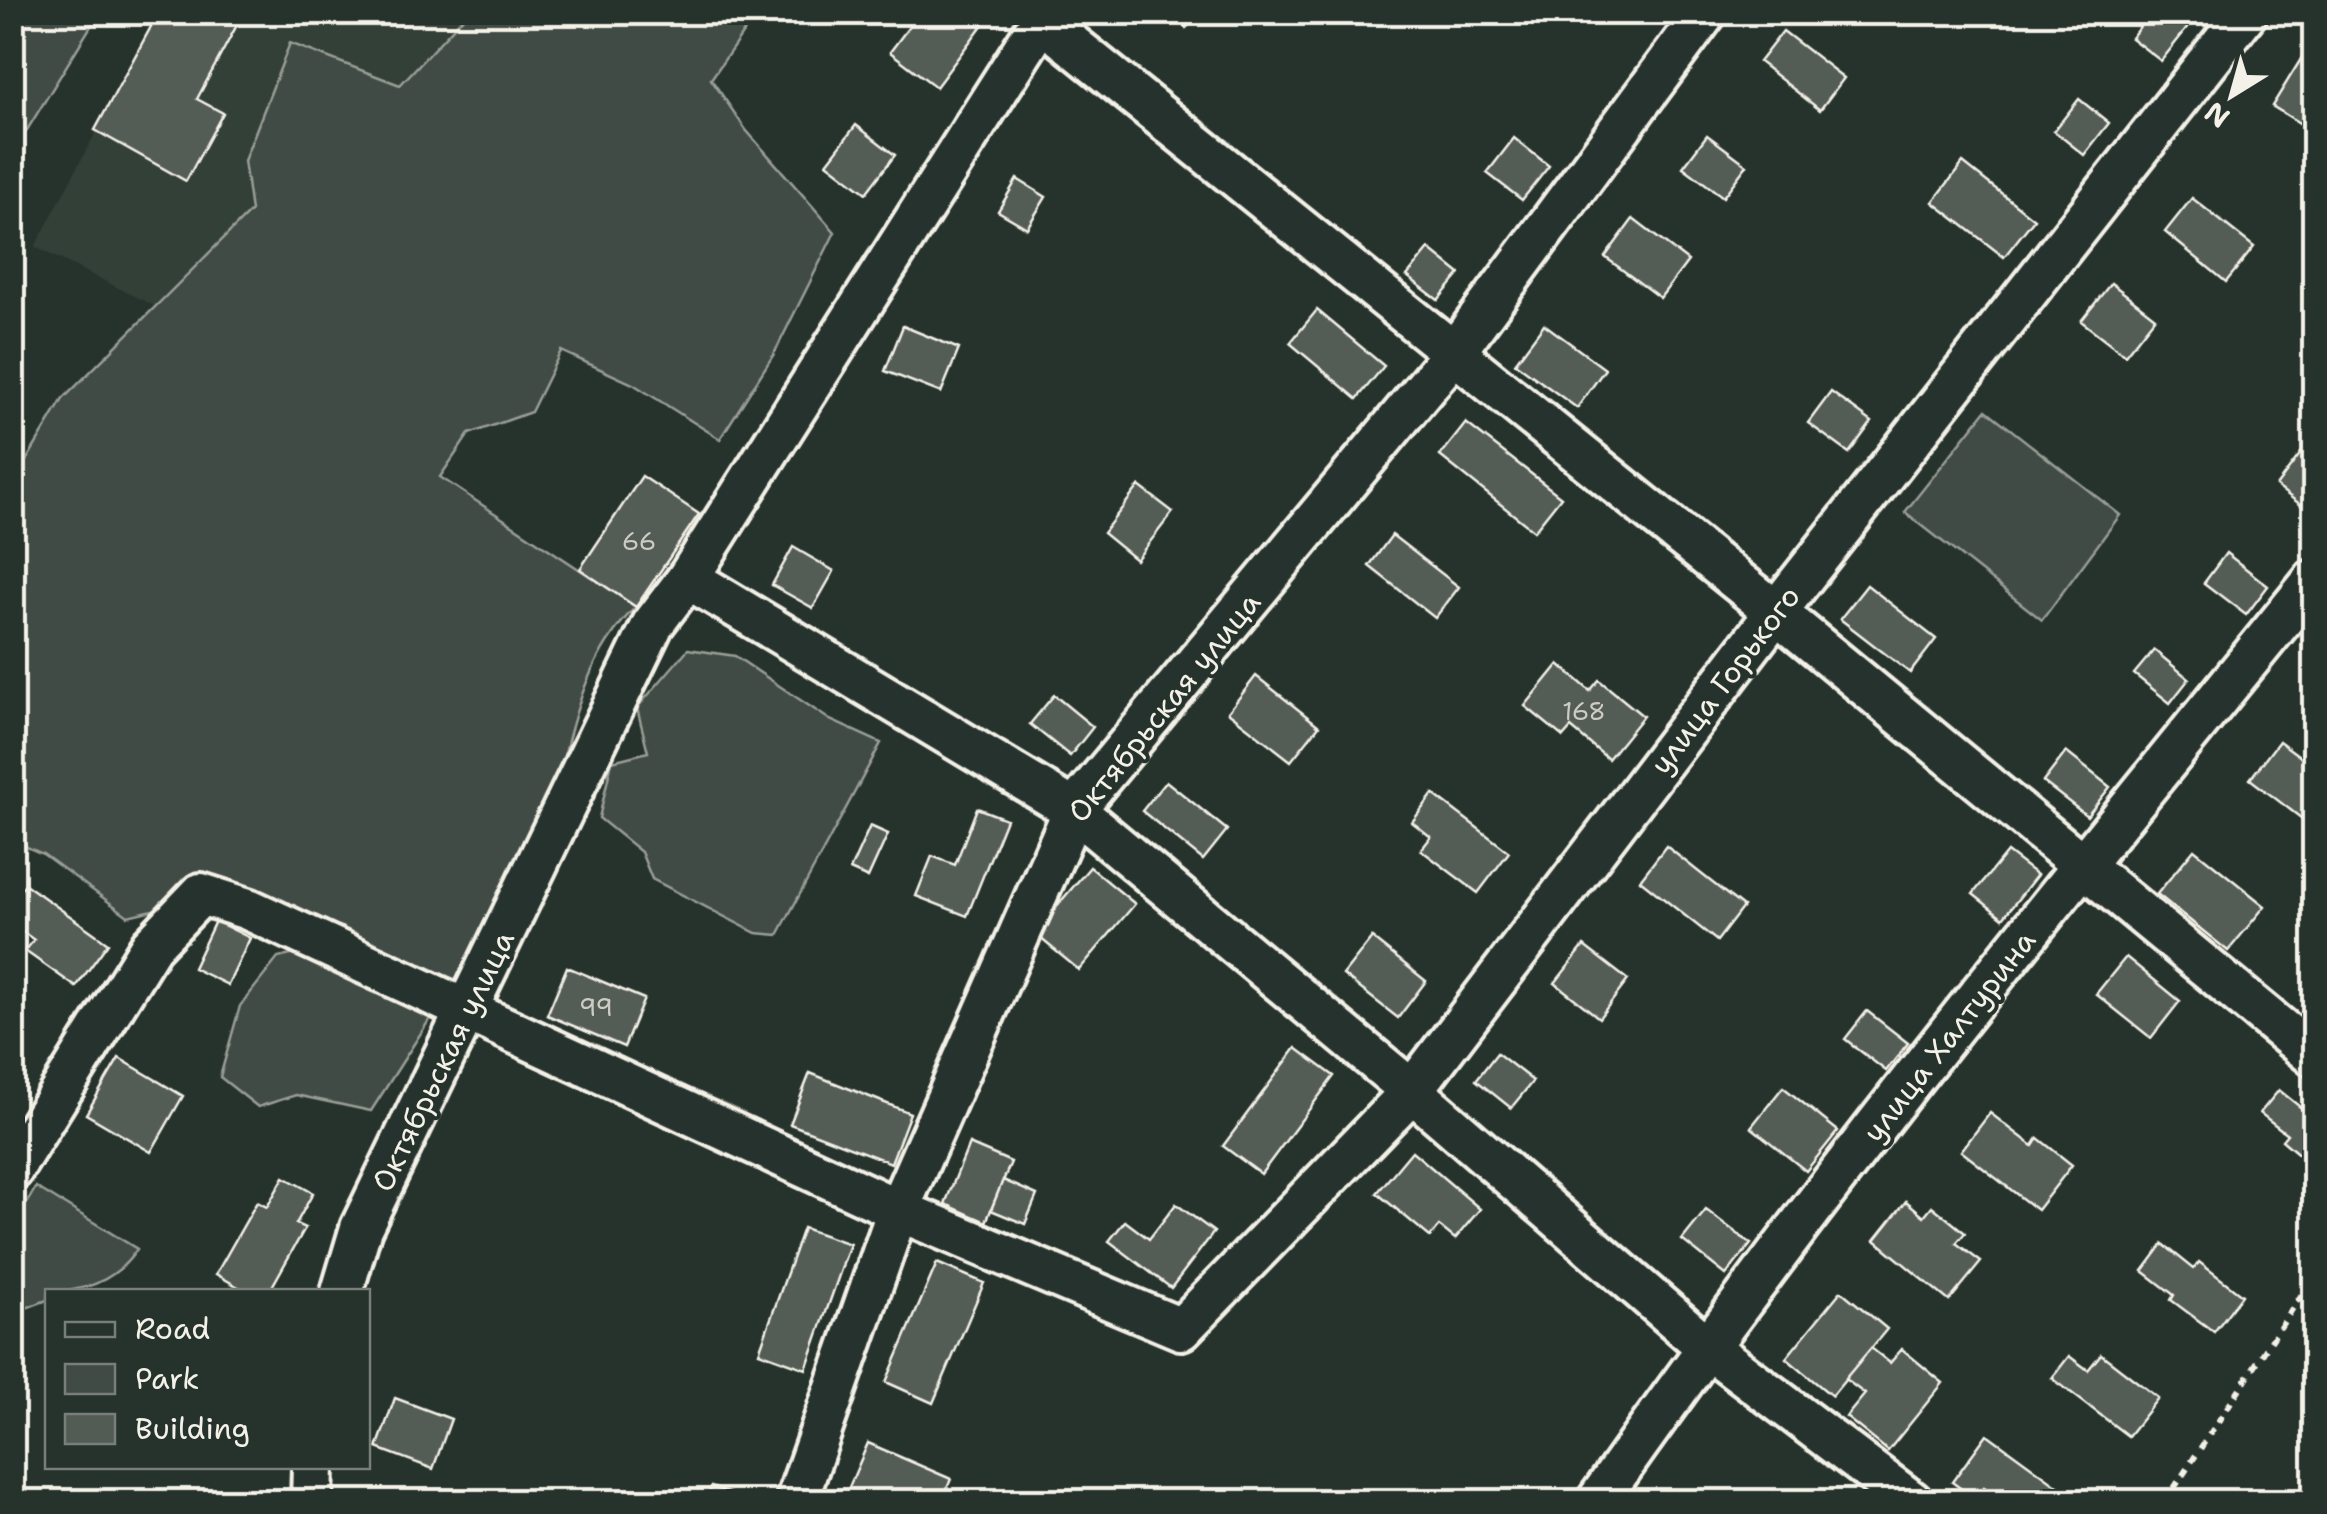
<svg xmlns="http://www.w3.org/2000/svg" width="2327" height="1514" viewBox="0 0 2327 1514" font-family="'Shantell Sans',sans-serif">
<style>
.built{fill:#333f39}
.green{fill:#414b45;stroke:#9a9e96;stroke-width:2.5}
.building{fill:#525c55;stroke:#f4f1e8;stroke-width:2.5}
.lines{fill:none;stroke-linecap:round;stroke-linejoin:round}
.street-casing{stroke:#f4f1e8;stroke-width:48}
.path{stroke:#f4f1e8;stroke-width:6;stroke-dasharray:8 8;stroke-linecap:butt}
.street{stroke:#26332d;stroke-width:40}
.labels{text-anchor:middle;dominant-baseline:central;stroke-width:8;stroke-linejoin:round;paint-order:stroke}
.number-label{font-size:25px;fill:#ccccc3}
.street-label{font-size:30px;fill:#f4f1e8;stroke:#26332d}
</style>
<rect width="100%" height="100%" fill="#26332d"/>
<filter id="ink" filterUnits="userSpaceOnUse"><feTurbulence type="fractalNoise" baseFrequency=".01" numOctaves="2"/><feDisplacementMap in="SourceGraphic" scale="20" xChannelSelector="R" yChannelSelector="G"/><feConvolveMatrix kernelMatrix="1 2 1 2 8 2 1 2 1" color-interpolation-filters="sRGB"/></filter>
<g filter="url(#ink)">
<polygon class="built" points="159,13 467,13 401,85 244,160 251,210 157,307 35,247"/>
<g class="green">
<polygon points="13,12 99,13 13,153 12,13"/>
<path d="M467,13H757L711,79L746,130L835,232L774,354L720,439L633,384L561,351L531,412L469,434L440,477L636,607C568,672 568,772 536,856C523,892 480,945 457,980L232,891L128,916L43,854L13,841L12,469L26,461L63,399L251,211L244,161L290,43L400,85Z"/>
<polygon points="1986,410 2120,515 2042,620 1905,512"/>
<polygon points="688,649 735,656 830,720 881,743 778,935 756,933 652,879 641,852 599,818 612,761 648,752 637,708"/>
<polygon points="316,949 435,1011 371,1111 296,1095 258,1107 220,1077 240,1006 278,958"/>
<path d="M36,1187L137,1249C117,1280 84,1292 48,1292L47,1300L13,1313V1227Z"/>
</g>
<g class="building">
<polygon points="159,12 244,12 197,99 223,113 186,181 95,130"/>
<polygon points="920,12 992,12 936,87 890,52"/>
<polygon points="1171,12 1202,12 1186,28"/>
<polygon points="2151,12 2200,12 2161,61 2131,38"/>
<polygon points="1783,31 1844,78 1820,110 1759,62"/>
<polygon points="2314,38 2314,102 2301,124 2272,106"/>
<polygon points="2079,99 2109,123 2084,155 2054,131"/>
<polygon points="856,125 895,155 866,193 827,163"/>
<polygon points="1707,135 1747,165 1723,197 1683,167"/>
<polygon points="1514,138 1549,166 1522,200 1487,173"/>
<polygon points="1963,163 2034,219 2004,257 1933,202"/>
<polygon points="1017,179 1046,197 1027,228 998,211"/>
<polygon points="2192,198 2254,247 2226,282 2165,232"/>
<polygon points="1633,219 1688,261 1660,298 1605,257"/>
<polygon points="1429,249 1460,274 1438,300 1407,276"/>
<polygon points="2111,283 2155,317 2125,355 2081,321"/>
<polygon points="1317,310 1384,366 1357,399 1290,343"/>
<polygon points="1544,324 1605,369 1577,408 1515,363"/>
<polygon points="903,326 959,349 941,393 885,371"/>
<polygon points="1831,392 1872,422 1849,453 1808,423"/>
<polygon points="1466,423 1561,497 1534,531 1440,456"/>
<polygon points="2304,449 2314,457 2314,515 2276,486"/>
<polygon points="642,476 699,514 636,607 580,569"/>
<polygon points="1139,486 1173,512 1136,560 1103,533"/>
<polygon points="1392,535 1459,587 1435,618 1369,566"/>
<polygon points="793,547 834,571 813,608 772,585"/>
<polygon points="2226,553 2268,586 2246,615 2204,583"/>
<polygon points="1867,585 1936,639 1910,673 1840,619"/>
<polygon points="2154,650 2189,679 2170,703 2134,674"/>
<polygon points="1559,664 1590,691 1599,680 1643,716 1608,759 1571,728 1563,737 1525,706"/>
<polygon points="1256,676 1319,726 1291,761 1228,712"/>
<polygon points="1054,695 1093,727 1070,756 1030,724"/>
<polygon points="2279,741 2314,767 2314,828 2250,779"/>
<polygon points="2066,752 2110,787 2087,816 2043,782"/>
<polygon points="1166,781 1227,830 1203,860 1142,811"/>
<polygon points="1433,794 1509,852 1478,893 1421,850 1431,837 1412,822"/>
<polygon points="977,808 1006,819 967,916 916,896 932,856 955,865"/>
<polygon points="870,826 888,834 868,878 850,870"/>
<polygon points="1666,846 1743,907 1717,941 1640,880"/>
<polygon points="2194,849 2265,906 2228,951 2157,894"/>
<polygon points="2007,852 2037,875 2003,918 1973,894"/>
<polygon points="1090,867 1135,904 1079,970 1034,933"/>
<polygon points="25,884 108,943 76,987 25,951 34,940 12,924 12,901"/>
<polygon points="215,921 250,938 228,985 193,968"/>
<polygon points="1372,938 1426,981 1398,1018 1343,975"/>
<polygon points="1584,946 1628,980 1599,1018 1555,983"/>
<polygon points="2126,957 2180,1001 2151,1038 2096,994"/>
<polygon points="567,967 644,999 624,1047 547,1015"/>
<polygon points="1867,1011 1908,1043 1886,1071 1845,1039"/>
<polygon points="1296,1048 1334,1076 1261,1174 1223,1146"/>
<polygon points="1497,1053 1533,1081 1511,1108 1476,1080"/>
<polygon points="119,1058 183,1096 151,1152 86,1114"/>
<polygon points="810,1073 910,1113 891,1163 790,1124"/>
<polygon points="1783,1087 1838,1131 1806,1171 1751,1127"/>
<polygon points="2279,1090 2305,1111 2314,1105 2314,1167 2282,1140 2287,1134 2260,1113"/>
<polygon points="1990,1113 2033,1146 2038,1138 2072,1165 2037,1210 1961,1151"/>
<polygon points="969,1144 1011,1162 986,1222 945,1204"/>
<polygon points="1412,1151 1480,1209 1455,1239 1439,1226 1430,1237 1377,1193"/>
<polygon points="284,1177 313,1193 296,1224 305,1228 269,1292 247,1292 216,1274 257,1202 267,1207"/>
<polygon points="1003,1180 1037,1195 1025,1224 991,1210"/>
<polygon points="1906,1201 1924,1216 1932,1206 1965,1233 1956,1243 1981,1262 1949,1301 1875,1240"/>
<polygon points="1176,1204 1214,1232 1171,1288 1109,1241 1125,1221 1149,1239"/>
<polygon points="1706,1210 1751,1244 1726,1275 1682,1240"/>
<polygon points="803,1228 850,1244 806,1369 759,1352"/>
<polygon points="2163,1244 2194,1269 2199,1262 2242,1295 2214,1332 2171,1300 2174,1295 2143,1271"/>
<polygon points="937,1263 984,1283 933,1403 886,1382"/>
<polygon points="1841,1291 1887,1329 1832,1396 1786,1358"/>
<polygon points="1871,1348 1890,1363 1902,1349 1943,1383 1888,1451 1846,1417 1865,1394 1845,1379"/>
<polygon points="2101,1354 2158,1398 2128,1436 2052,1378 2069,1356 2088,1370"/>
<polygon points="395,1398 451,1419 433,1469 377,1448"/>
<polygon points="1987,1434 2072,1496 2068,1502 1995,1502 1998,1497 1984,1487 1975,1499 1952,1482"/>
<polygon points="868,1443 951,1479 941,1502 869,1502 847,1492"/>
<polygon points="711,1487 754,1502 707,1502"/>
</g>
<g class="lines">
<defs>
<g id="street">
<polyline points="1041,20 1776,612 2314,1056"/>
<polyline points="688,578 1074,810 1412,1091 1706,1346 1912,1502"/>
<polyline points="12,1170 151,946 201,894 248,909 898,1210 1181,1329 1412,1091 1776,612 2247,12"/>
<polyline points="342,1292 361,1228 653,624 688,578 1047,12"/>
<polyline points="312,1502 313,1466"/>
<polyline points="796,1502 898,1210 1074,810 1453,354 1706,12"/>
<path d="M1597,1502C1820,1183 2069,882 2314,580"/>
</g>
</defs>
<use href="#street" class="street-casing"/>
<polyline class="path" points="2165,1502 2314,1276"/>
<use href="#street" class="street"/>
</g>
</g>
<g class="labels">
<g class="number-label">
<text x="639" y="541">66</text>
<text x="1584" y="711">168</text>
<text x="596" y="1007">99</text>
</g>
<g class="street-label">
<text transform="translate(1725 680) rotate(-53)">улица Горького</text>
<text transform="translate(1164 707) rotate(-51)">Октябрьская улица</text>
<text transform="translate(1949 1036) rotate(-52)">улица Халтурина</text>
<text transform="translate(443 1061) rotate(-64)">Октябрьская улица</text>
</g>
</g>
<rect width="2327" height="1514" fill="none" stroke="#26332d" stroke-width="50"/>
<rect x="25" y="25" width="2277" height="1464" fill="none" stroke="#f4f1e8" stroke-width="4" filter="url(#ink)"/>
<rect x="45" y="1289" width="325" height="180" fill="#26332d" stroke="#787f78" stroke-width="2.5"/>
<rect x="65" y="1322" width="50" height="15" fill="#26332d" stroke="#787f78" stroke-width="2.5"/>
<text x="135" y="1339" font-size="30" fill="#f4f1e8">Road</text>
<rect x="65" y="1364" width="50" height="30" fill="#414b45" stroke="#787f78" stroke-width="2.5"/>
<text x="135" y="1389" font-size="30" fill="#f4f1e8">Park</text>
<rect x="65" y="1414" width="50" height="30" fill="#525c55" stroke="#787f78" stroke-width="2.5"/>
<text x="135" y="1439" font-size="30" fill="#f4f1e8">Building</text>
<g transform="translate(2232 95) rotate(217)" stroke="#26332d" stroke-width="8" paint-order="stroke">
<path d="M0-8L18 38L0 25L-18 38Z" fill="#f4f1e8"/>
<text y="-15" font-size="28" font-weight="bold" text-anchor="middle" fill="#f4f1e8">N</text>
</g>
</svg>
